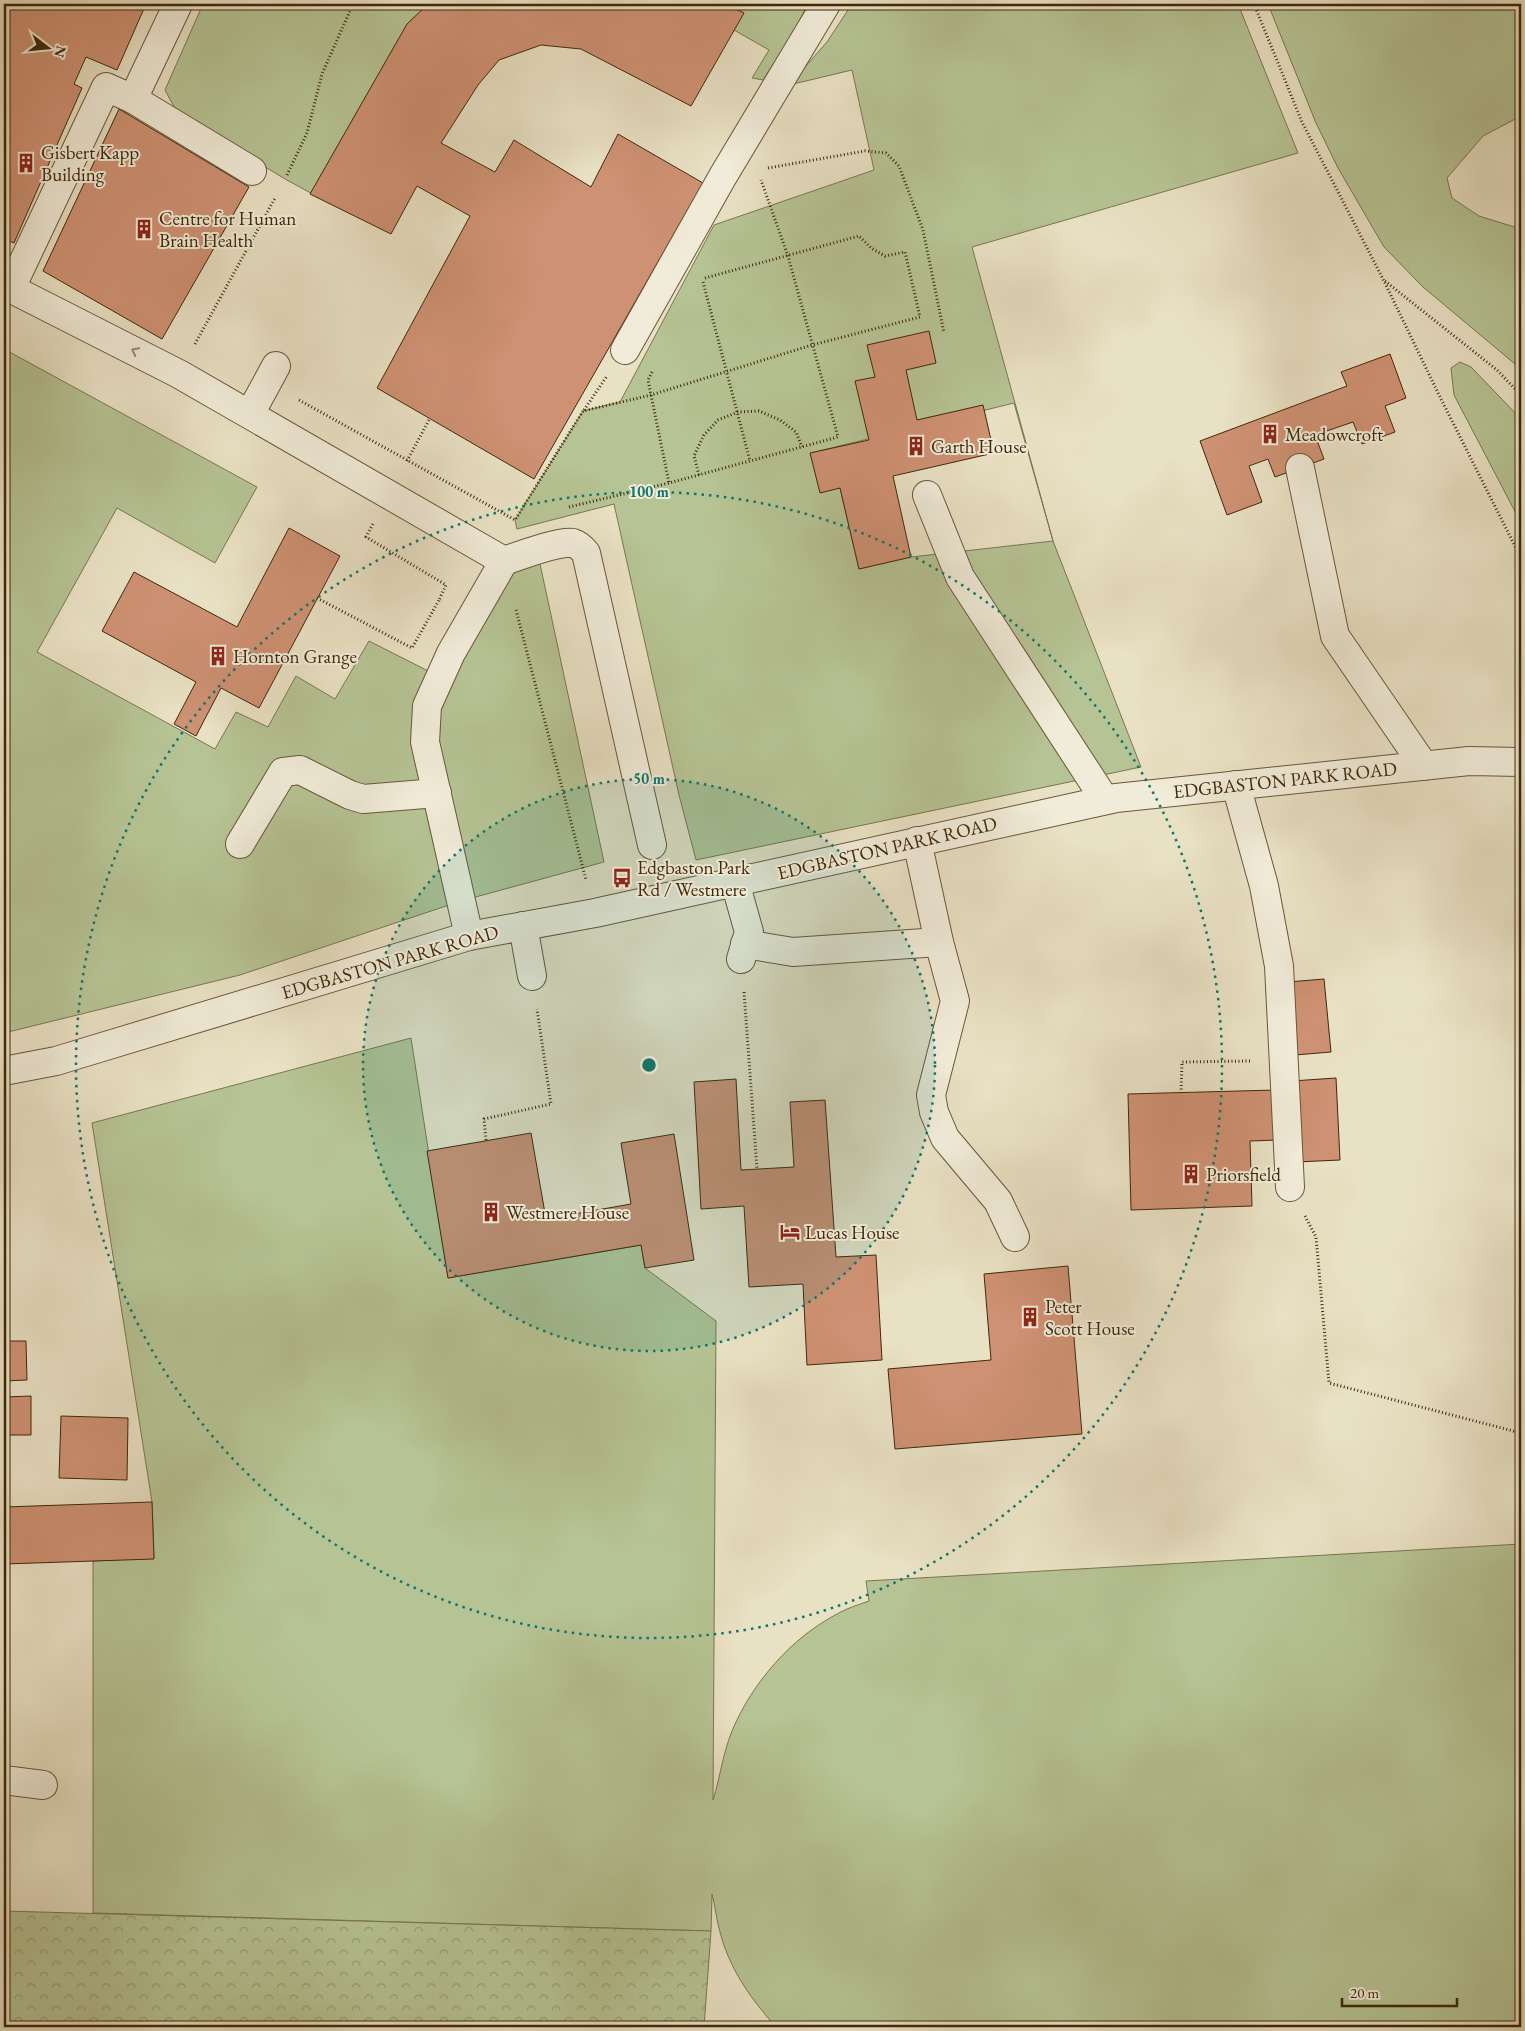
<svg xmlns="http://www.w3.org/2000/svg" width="1525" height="2031" viewBox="0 0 1525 2031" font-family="'EB Garamond',serif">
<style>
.green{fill:#b6c394;stroke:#7a764e;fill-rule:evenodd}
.forest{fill:url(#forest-crowns);stroke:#7a764e}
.building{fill:#ce9173;stroke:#3f2809}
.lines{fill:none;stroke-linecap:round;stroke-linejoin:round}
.minor-casing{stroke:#6a5638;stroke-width:30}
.path{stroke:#3f2809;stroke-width:3;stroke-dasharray:1 2.5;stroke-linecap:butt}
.minor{stroke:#f1ecd9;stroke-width:28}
.oneway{stroke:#988a71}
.ring{fill:none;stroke:#0f766e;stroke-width:2.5;stroke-dasharray:2.5 5}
.labels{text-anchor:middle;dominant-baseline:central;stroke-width:4;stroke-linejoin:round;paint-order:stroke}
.poi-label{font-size:19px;fill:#3f2809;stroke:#f1ecd9;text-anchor:start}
.street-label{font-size:19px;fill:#3f2809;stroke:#f1ecd9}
.centre{fill:#0f766e;stroke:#f1ecd9;stroke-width:2.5}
.ring-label{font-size:15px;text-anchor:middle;font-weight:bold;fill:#0f766e;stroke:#f1ecd9;stroke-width:4;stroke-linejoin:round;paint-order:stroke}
</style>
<defs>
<pattern id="forest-crowns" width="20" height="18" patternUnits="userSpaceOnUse" patternTransform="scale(1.25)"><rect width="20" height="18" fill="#b6c394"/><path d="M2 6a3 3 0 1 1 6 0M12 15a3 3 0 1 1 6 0" fill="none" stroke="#959e77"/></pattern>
</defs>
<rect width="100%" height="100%" fill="#e9e1c4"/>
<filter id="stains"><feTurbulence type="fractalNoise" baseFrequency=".004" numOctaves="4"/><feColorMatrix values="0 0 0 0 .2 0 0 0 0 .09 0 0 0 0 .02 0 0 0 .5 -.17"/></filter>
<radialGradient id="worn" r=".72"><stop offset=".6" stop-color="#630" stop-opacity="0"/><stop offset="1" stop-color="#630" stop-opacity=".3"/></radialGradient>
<g class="green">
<polygon points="203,4 471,4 413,67 331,204 285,179 178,114 165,90"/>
<polygon points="673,4 808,4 794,31 763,80 752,78 769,50 734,30"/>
<path d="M852,4H1238L1298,153L972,247L1053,541L1141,767L696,860L679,795L614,504L517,529L515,520L583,411L620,402L714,225L874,170L852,70L789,85L827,42ZM1014,403L1053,541L911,557L859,569L840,488L820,492L811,453Z"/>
<polygon points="1268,4 1521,4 1521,116 1483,136 1447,178 1452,198 1479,216 1521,229 1521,369 1423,287 1384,247 1338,168 1316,123"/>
<polygon points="4,349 257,487 215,563 117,508 37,652 215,749 236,712 268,727 296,676 335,699 369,641 440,677 504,561 537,550 604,862 461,901 240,975 4,1033"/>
<polygon points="1460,362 1471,367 1521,419 1521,523 1454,395 1451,368"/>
<path d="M411,1038L448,1278L641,1245L645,1268L716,1321L713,1800C720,1778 723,1753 732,1731C752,1683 791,1638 837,1614C847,1608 858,1605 869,1601L866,1581L1521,1544V2027H776C750,1998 728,1967 719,1928C716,1917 715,1905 712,1894L711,1931L93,1913V1561L154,1558L152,1502L92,1123Z"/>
</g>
<polygon class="forest" points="4,1911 711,1931 704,2027 4,2027"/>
<g class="building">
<polygon points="11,4 146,4 117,70 86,57 74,84 82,88 14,243 4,239 4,21"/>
<polygon points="428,4 726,4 744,13 691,106 581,49 541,45 499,60 478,85 441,143 495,172 514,140 591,187 618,134 703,183 534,479 377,388 470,216 417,186 391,234 310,194 407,24"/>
<polygon points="119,109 249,187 162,339 43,271"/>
<polygon points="929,331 936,363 906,370 917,420 983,405 994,453 893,476 911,557 859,569 840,488 820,493 810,453 869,440 855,381 875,377 867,345"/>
<polygon points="1390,354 1406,398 1385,406 1395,432 1362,444 1353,422 1315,435 1324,459 1275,477 1268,459 1249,466 1262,502 1227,515 1200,441 1347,386 1341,372"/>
<polygon points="289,528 340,556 259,708 221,688 196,736 174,724 196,682 102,631 134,572 237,627"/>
<polygon points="1324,979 1331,1052 1295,1055 1288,982"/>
<polygon points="1336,1078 1340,1160 1296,1162 1292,1081"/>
<polygon points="736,1079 741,1170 794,1167 790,1102 825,1100 836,1257 876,1255 882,1360 807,1365 803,1284 749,1287 744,1206 701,1209 694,1082"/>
<polygon points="1276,1090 1278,1140 1250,1141 1252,1206 1131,1210 1128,1094"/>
<polygon points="531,1133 546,1219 631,1204 621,1143 674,1134 694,1260 645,1268 641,1245 448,1278 427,1151"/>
<polygon points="1068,1266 1082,1434 895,1449 888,1369 991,1360 984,1274"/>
<polygon points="4,1341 26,1341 27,1380 4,1381"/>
<polygon points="31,1396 31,1435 4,1435 4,1397"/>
<polygon points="61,1416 128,1418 127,1480 59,1478"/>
<rect x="4" y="1456" width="4" height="34"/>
<polygon points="152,1502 154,1559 4,1564 4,1507"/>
</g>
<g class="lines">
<defs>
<g id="minor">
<polyline points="133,99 252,171"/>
<polyline points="4,285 179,374 504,561"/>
<polyline points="11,288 106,87 133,99 178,4"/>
<polyline points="625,350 723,176 826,4"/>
<polyline points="250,414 276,366"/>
<polyline points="1300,468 1335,636 1424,766"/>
<polyline points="927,495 960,577 1105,800"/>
<polyline points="1236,785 1264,886 1279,966 1290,1187"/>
<polyline points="917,841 939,942 955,1001 931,1095 934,1112 945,1138 998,1201 1015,1237"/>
<polyline points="240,844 283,772 300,770 350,795 363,799 437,793"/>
<polyline points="735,882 749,932 741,959"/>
<polyline points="523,926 532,976"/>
<path d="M469,936L425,742L427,706L451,653L504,561C519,556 558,541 573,543C579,545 582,548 586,553L652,845"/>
<polyline points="745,944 793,952 939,942"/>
<polyline points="4,1071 56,1061 469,936 595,913 1116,798 1469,761 1521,762"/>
<polyline points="4,1780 43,1785"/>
</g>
</defs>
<use href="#minor" class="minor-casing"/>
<g class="path">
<polyline points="1254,4 1302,122 1384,281 1441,399 1521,558"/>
<polyline points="768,168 865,151 886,153 899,166 923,230 944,333"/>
<polyline points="287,175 307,133 322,74 353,4"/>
<polyline points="1385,281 1497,370 1521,395"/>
<polyline points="703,282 750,461"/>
<polyline points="195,344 275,198"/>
<polyline points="652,372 648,380 669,483"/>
<polyline points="299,400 515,520 583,411 651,395 812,345 920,317 905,252 885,256 871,248 859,236 705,278"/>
<polyline points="584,410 607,376"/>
<polyline points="407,461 429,420"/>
<polyline points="699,475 694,456 704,435 718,420 738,412 759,411 780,420 796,432 802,447"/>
<polyline points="569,507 669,483 838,437 788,256 761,180"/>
<polyline points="373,524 366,537 446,585 439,600"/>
<polyline points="317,598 412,648 439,600 441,601"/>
<polyline points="516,610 586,880"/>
<polyline points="744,992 757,1169"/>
<polyline points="1181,1093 1182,1062 1251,1061"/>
<polyline points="486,1140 484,1119 551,1104 537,1009"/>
<polyline points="1305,1216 1316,1237 1329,1383 1521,1433"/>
</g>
<use href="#minor" class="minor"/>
</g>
<defs><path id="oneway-chevron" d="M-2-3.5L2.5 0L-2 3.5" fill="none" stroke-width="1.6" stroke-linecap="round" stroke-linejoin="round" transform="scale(1.25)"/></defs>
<use class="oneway" href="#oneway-chevron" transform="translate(135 351) rotate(-153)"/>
<circle cx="649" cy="1065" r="286" fill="#0f766e" fill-opacity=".12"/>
<g class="ring">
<circle cx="649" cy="1065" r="286"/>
<circle cx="649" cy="1065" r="573"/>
</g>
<defs>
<symbol id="building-bare" viewBox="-9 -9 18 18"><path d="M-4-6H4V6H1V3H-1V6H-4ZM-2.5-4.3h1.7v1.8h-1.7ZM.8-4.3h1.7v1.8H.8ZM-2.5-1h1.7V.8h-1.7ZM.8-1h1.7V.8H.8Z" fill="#8f2418" stroke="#f1ecd9" stroke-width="2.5" paint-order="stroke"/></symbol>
<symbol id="bus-bare" viewBox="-9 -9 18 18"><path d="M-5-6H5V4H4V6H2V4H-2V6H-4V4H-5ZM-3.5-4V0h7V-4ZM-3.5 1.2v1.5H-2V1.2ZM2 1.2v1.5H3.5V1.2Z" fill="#8f2418" stroke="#f1ecd9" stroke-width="2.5" paint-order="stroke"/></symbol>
<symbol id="hotel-bare" viewBox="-9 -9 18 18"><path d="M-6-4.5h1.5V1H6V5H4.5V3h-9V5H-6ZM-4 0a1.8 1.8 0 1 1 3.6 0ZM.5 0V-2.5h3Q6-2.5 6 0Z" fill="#8f2418" stroke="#f1ecd9" stroke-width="2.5" paint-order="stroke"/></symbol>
</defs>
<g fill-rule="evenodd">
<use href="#building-bare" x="12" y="149" width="28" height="28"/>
<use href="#building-bare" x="130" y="215" width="28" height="28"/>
<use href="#building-bare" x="1256" y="420" width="28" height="28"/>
<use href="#building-bare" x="902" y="432" width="28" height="28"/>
<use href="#building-bare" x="204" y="642" width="28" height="28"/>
<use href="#bus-bare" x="608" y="864" width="28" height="28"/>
<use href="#building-bare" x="1177" y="1160" width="28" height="28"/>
<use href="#building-bare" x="477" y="1198" width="28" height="28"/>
<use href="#hotel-bare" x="776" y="1218" width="28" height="28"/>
<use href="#building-bare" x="1016" y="1303" width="28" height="28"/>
</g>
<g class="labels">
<g class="poi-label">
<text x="41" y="152">Gisbert Kapp<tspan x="41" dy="22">Building</tspan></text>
<text x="159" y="218">Centre for Human<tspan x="159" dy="22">Brain Health</tspan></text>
<text x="1285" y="434">Meadowcroft</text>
<text x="931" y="446">Garth House</text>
<text x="233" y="656">Hornton Grange</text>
<text x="637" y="867">Edgbaston Park<tspan x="637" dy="22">Rd / Westmere</tspan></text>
<text x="1206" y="1174">Priorsfield</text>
<text x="506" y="1212">Westmere House</text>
<text x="805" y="1232">Lucas House</text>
<text x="1045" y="1306">Peter<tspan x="1045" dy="22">Scott House</tspan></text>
</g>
<g class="street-label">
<text transform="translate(1285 780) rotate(-6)">EDGBASTON PARK ROAD</text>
<text transform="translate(887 848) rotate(-13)">EDGBASTON PARK ROAD</text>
<text transform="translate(390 962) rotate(-16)">EDGBASTON PARK ROAD</text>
</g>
</g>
<circle cx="649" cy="1065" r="8" class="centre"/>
<g class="ring-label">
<text x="649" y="497">100 m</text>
<text x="649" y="784">50 m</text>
</g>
<rect width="1525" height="2031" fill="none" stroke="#e9e1c4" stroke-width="20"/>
<rect x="5" y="5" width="1515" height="2021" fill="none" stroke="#3f2809" stroke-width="2.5"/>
<rect x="10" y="10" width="1505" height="2011" fill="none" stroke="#3f2809"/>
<g transform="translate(48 48) rotate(106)" stroke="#f1ecd9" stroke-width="4" paint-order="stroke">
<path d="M0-4L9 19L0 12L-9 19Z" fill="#3f2809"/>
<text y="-8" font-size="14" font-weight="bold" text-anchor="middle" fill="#3f2809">N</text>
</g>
<path d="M1342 1998v8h115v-8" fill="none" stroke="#3f2809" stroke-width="2.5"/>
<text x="1350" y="1998" font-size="15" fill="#3f2809" stroke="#f1ecd9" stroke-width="4" paint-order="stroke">20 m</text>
<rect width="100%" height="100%" filter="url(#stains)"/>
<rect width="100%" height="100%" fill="url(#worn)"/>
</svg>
